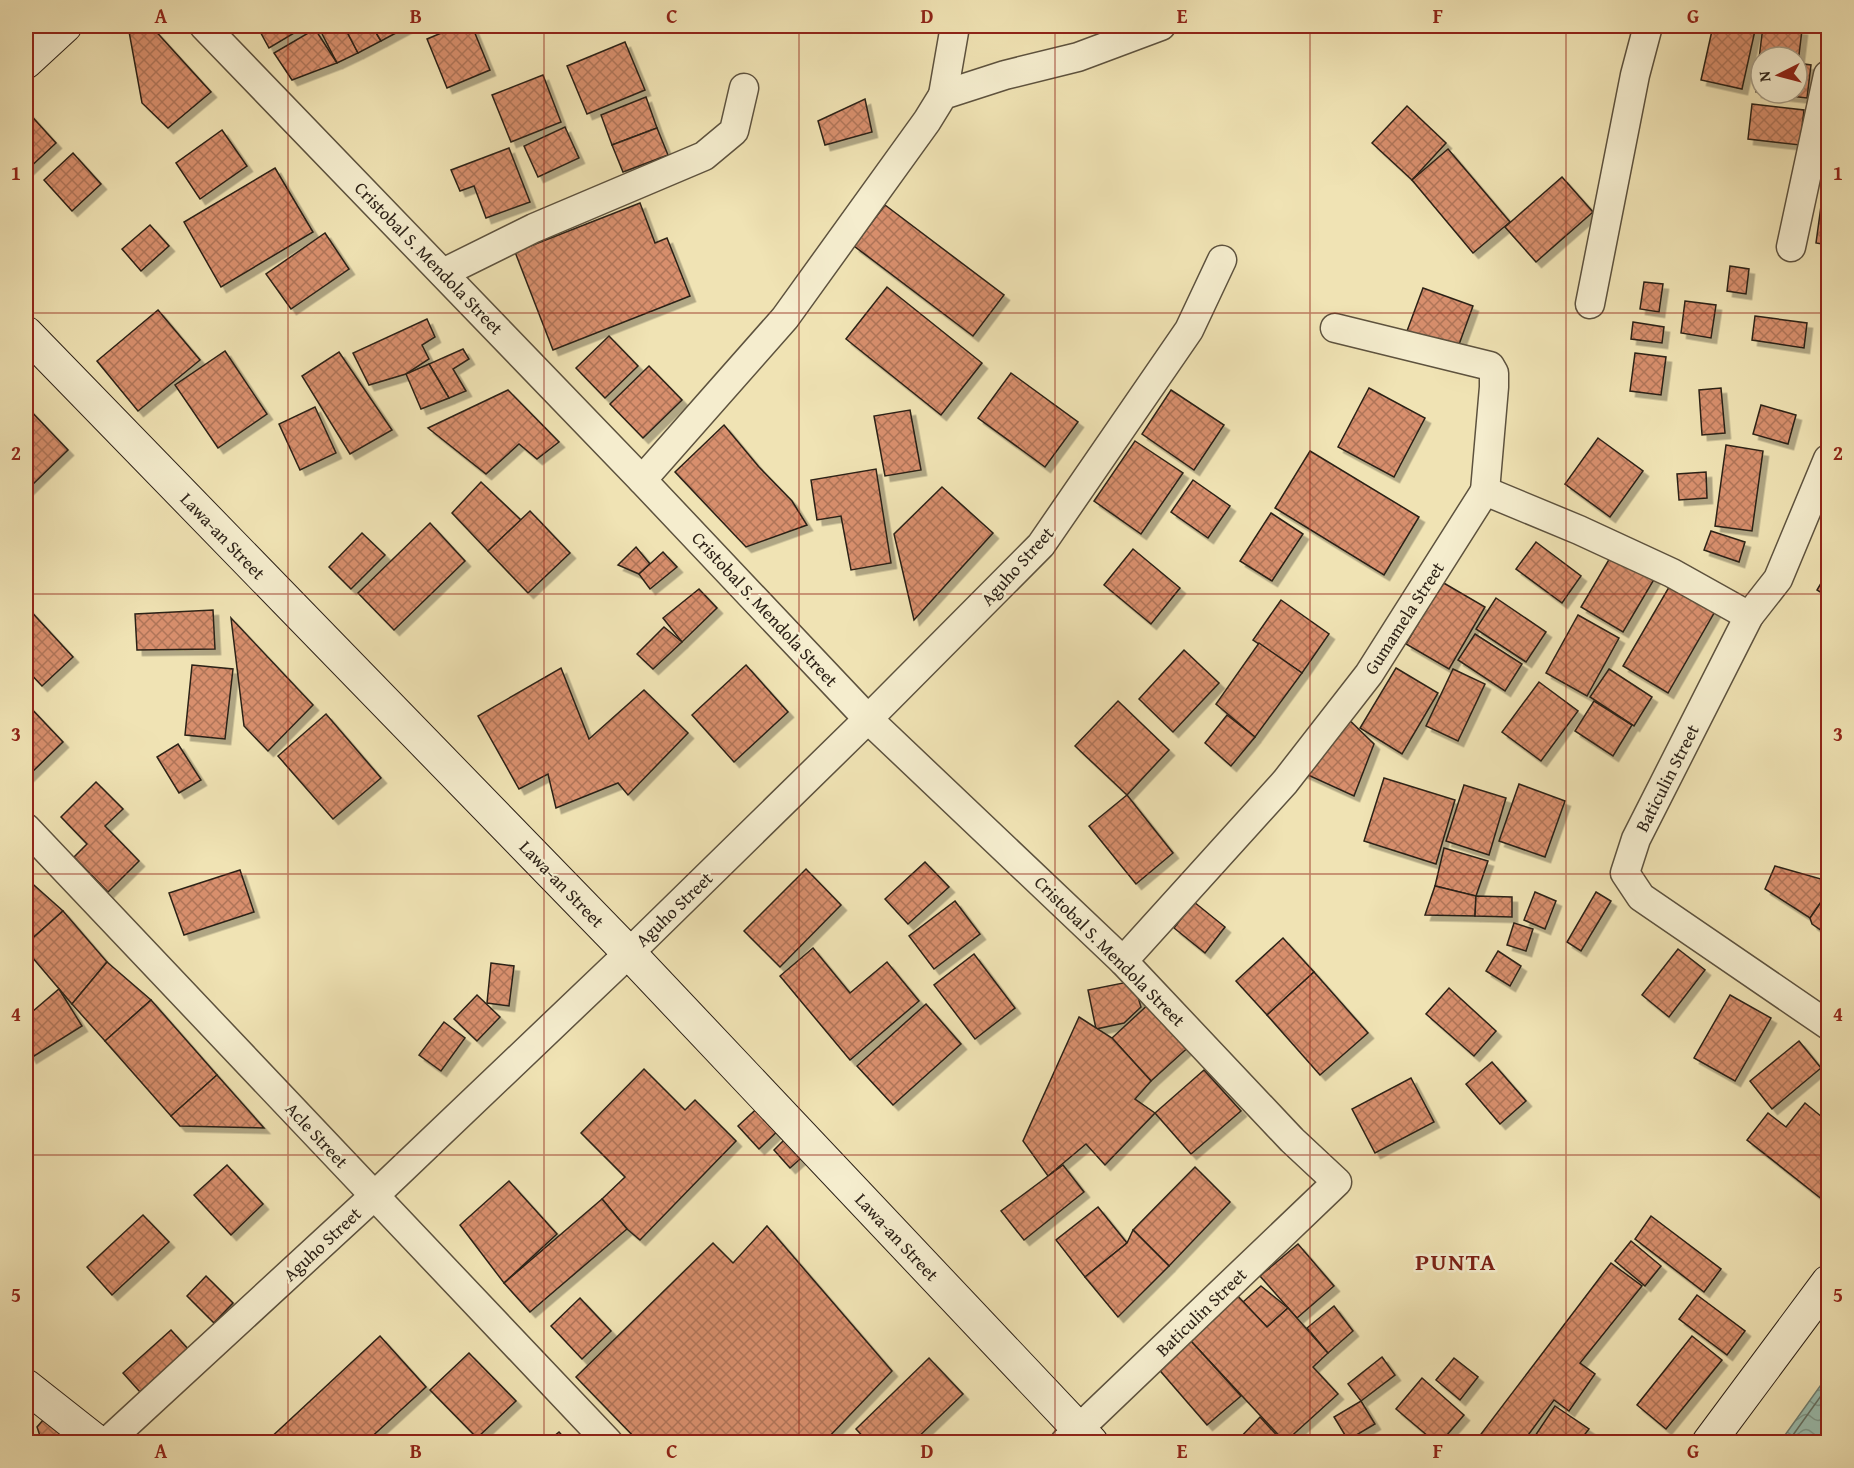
<svg xmlns="http://www.w3.org/2000/svg" width="1854" height="1468" viewBox="0 0 1854 1468" font-family="'Gentium Book Plus',serif">
<style>
.water{fill:url(#water-waves);stroke:#6e7f72;stroke-width:1.5}
.lines{fill:none;stroke-linecap:round;stroke-linejoin:round}
.shore{stroke:#637063;stroke-width:1.5}
.building{fill:url(#building-cross-hatch);stroke:#2c2117;stroke-width:1.5;filter:url(#shadow)}
.street-casing{stroke:#5d523e;stroke-width:31}
.secondary-casing{stroke:#2c2117;stroke-width:35}
.street{stroke:#f5edce;stroke-width:28}
.secondary{stroke:#f5edce;stroke-width:33}
.grid{fill:none;stroke:#8f2418;stroke-width:1.5;stroke-opacity:0.55}
.labels{text-anchor:middle;dominant-baseline:central;stroke-width:5;stroke-linejoin:round;paint-order:stroke}
.street-label{font-size:18px;fill:#2c2117;stroke:#f5edce}
.district-label{font-size:24px;font-weight:bold;letter-spacing:1.5px;fill:#7a1f14;stroke:#f5edce}
.neatline{fill:none;stroke:#8f2418;stroke-width:2}
.grid-label{font-size:20px;text-anchor:middle;font-weight:bold;fill:#8f2418}
</style>
<defs>
<pattern id="water-waves" width="16" height="10" patternUnits="userSpaceOnUse" patternTransform="scale(1.5)"><rect width="16" height="10" fill="#9abeaf"/><path d="M0 5q4-4 8 0t8 0" fill="none" stroke="#7e9a8d"/></pattern>
<pattern id="building-cross-hatch" width="8" height="8" patternUnits="userSpaceOnUse" patternTransform="scale(1.5)"><rect width="8" height="8" fill="#d88f6d"/><path d="M0 0l8 8M0 8l8-8" fill="none" stroke="#af7459"/></pattern>
<filter id="shadow"><feDropShadow dx="5.5" dy="5.5" stdDeviation="0" flood-color="#0004"/></filter>
</defs>
<rect width="100%" height="100%" fill="#f0e3b4"/>
<filter id="stains"><feTurbulence type="fractalNoise" baseFrequency=".00333" numOctaves="4"/><feColorMatrix values="0 0 0 0 .2 0 0 0 0 .09 0 0 0 0 .02 0 0 0 .5 -.17"/></filter>
<radialGradient id="worn" r=".72"><stop offset=".6" stop-color="#630" stop-opacity="0"/><stop offset="1" stop-color="#630" stop-opacity=".3"/></radialGradient>
<polygon class="water" points="1828,1375 1828,1442 1780,1442"/>
<g class="lines">
<polyline class="shore" points="1788,1442 1828,1386"/>
</g>
<g class="building">
<polygon points="128,26 151,26 211,92 168,128 142,103"/>
<polygon points="257,26 306,26 269,48"/>
<polygon points="318,26 344,26 358,53 337,63"/>
<polygon points="344,26 372,26 381,41 358,53"/>
<polygon points="372,26 409,26 381,41"/>
<polygon points="458,26 472,26 490,70 447,88 427,39"/>
<polygon points="1713,26 1756,26 1742,89 1701,80"/>
<polygon points="1763,26 1802,30 1798,63 1797,57 1761,57 1759,59"/>
<polygon points="315,29 337,63 292,80 274,53"/>
<polygon points="625,42 645,90 587,114 567,66"/>
<polygon points="1759,59 1761,59 1761,93 1756,92"/>
<polygon points="1797,63 1811,65 1807,98 1762,93 1797,93"/>
<polygon points="543,75 561,122 511,142 492,95"/>
<polygon points="646,97 657,128 612,145 601,115"/>
<polygon points="865,99 872,132 825,145 818,121"/>
<polygon points="1752,104 1804,110 1800,145 1748,139"/>
<polygon points="1407,106 1446,143 1412,180 1372,143"/>
<polygon points="26,110 56,143 26,171"/>
<polygon points="565,127 579,158 538,177 524,146"/>
<polygon points="657,128 668,155 623,172 612,145"/>
<polygon points="222,130 247,166 200,199 176,163"/>
<polygon points="509,148 530,202 486,218 474,186 460,191 451,170"/>
<polygon points="1448,149 1510,222 1473,253 1412,180"/>
<polygon points="1828,152 1828,184 1824,184"/>
<polygon points="73,153 101,184 72,211 44,180"/>
<polygon points="275,168 313,232 221,287 184,222"/>
<polygon points="1562,177 1593,212 1536,262 1505,227"/>
<polygon points="1824,184 1828,184 1828,245 1816,243"/>
<polygon points="640,203 655,243 667,238 690,296 553,350 515,252"/>
<polygon points="885,205 1004,295 973,336 854,246"/>
<polygon points="150,225 169,246 141,271 122,249"/>
<polygon points="325,233 349,269 291,309 266,274"/>
<polygon points="1730,266 1749,269 1746,294 1727,291"/>
<polygon points="1644,282 1663,284 1659,312 1640,309"/>
<polygon points="887,287 982,363 941,415 846,339"/>
<polygon points="1423,288 1473,306 1457,350 1407,331"/>
<polygon points="1685,301 1716,305 1711,338 1681,333"/>
<polygon points="158,310 200,360 138,411 97,361"/>
<polygon points="1755,316 1807,323 1804,348 1752,340"/>
<polygon points="427,319 435,337 422,345 429,359 406,374 369,385 353,353"/>
<polygon points="1633,322 1664,327 1662,343 1631,339"/>
<polygon points="609,336 638,366 605,398 576,368"/>
<polygon points="463,349 469,359 453,369 466,391 449,398 429,364"/>
<polygon points="225,351 267,414 218,448 175,385"/>
<polygon points="339,352 392,430 350,454 302,376"/>
<polygon points="1635,353 1666,357 1661,395 1630,391"/>
<polygon points="429,364 449,398 421,409 406,374"/>
<polygon points="649,366 682,400 643,438 610,404"/>
<polygon points="1011,373 1078,422 1045,467 978,418"/>
<polygon points="1369,388 1425,418 1394,477 1338,447"/>
<polygon points="1721,388 1725,433 1702,435 1699,390"/>
<polygon points="508,390 559,442 537,459 519,444 486,474 428,428"/>
<polygon points="1171,390 1224,425 1194,470 1142,434"/>
<polygon points="1761,405 1796,415 1788,444 1753,434"/>
<polygon points="26,406 68,450 26,491"/>
<polygon points="315,407 336,453 300,470 279,424"/>
<polygon points="910,410 921,470 885,476 874,416"/>
<polygon points="724,425 759,467 792,501 807,525 746,547 675,472"/>
<polygon points="1598,438 1643,471 1610,517 1565,484"/>
<polygon points="1135,441 1183,473 1141,534 1094,501"/>
<polygon points="1726,445 1763,451 1752,531 1715,526"/>
<polygon points="1310,451 1419,517 1384,575 1275,508"/>
<polygon points="876,469 891,563 851,570 841,516 817,520 811,480"/>
<polygon points="1706,472 1707,498 1679,500 1677,474"/>
<polygon points="1193,480 1230,506 1208,538 1171,512"/>
<polygon points="481,482 521,520 488,551 452,513"/>
<polygon points="942,487 993,533 914,620 894,534"/>
<polygon points="530,511 570,553 528,593 488,551"/>
<polygon points="1271,513 1303,534 1272,581 1240,561"/>
<polygon points="430,523 465,561 394,630 358,593"/>
<polygon points="1711,531 1745,542 1739,562 1704,550"/>
<polygon points="362,533 385,555 351,589 329,567"/>
<polygon points="1536,542 1581,576 1562,603 1516,569"/>
<polygon points="636,547 650,564 639,574 618,565"/>
<polygon points="1133,549 1180,588 1151,624 1104,585"/>
<polygon points="1614,551 1656,576 1623,632 1581,607"/>
<polygon points="663,552 677,567 650,589 639,574"/>
<polygon points="1827,573 1828,573 1828,597 1817,590"/>
<polygon points="1442,582 1485,607 1449,669 1406,644"/>
<polygon points="1672,582 1717,608 1668,693 1623,666"/>
<polygon points="699,589 717,608 682,642 663,618"/>
<polygon points="1496,598 1546,632 1526,662 1476,629"/>
<polygon points="1281,600 1329,634 1302,673 1253,640"/>
<polygon points="26,606 73,657 42,686 26,669"/>
<polygon points="213,610 215,649 137,650 135,614"/>
<polygon points="1578,615 1619,638 1587,696 1546,673"/>
<polygon points="231,618 313,705 268,751 244,726"/>
<polygon points="664,627 682,642 653,669 637,654"/>
<polygon points="1475,634 1522,664 1505,691 1458,660"/>
<polygon points="1259,643 1302,673 1255,737 1216,704"/>
<polygon points="1184,650 1219,683 1173,732 1139,699"/>
<polygon points="192,665 233,669 225,739 185,735"/>
<polygon points="746,665 788,712 734,762 692,715"/>
<polygon points="561,668 589,739 644,690 688,733 628,795 618,783 556,808 548,774 519,789 478,716"/>
<polygon points="1396,668 1438,693 1402,754 1360,728"/>
<polygon points="1453,669 1485,684 1458,741 1426,726"/>
<polygon points="1609,669 1652,697 1634,726 1590,697"/>
<polygon points="1539,682 1578,711 1541,761 1502,732"/>
<polygon points="1118,701 1169,750 1127,795 1075,746"/>
<polygon points="1594,701 1632,725 1613,756 1575,731"/>
<polygon points="26,703 63,742 26,778"/>
<polygon points="326,714 381,778 333,819 278,756"/>
<polygon points="1343,714 1374,744 1354,796 1297,770"/>
<polygon points="1227,715 1255,737 1231,766 1205,743"/>
<polygon points="178,744 201,780 179,793 157,757"/>
<polygon points="1384,778 1455,800 1436,864 1364,841"/>
<polygon points="96,782 123,809 105,826 139,861 108,892 74,857 87,844 61,817"/>
<polygon points="1519,784 1565,801 1545,857 1499,841"/>
<polygon points="1464,785 1506,798 1489,855 1446,841"/>
<polygon points="1127,795 1173,853 1136,884 1089,826"/>
<polygon points="1444,848 1488,861 1476,896 1435,886"/>
<polygon points="925,862 949,887 908,924 885,899"/>
<polygon points="1775,866 1828,881 1828,892 1810,918 1765,889"/>
<polygon points="806,869 841,905 780,967 744,931"/>
<polygon points="240,870 254,912 184,935 169,893"/>
<polygon points="26,878 63,911 26,944"/>
<polygon points="1435,886 1476,896 1475,916 1425,915"/>
<polygon points="1535,892 1556,901 1545,929 1524,920"/>
<polygon points="1596,892 1611,901 1581,951 1567,942"/>
<polygon points="1828,892 1828,935 1812,924 1810,918"/>
<polygon points="1476,896 1512,897 1512,917 1475,916"/>
<polygon points="955,901 980,934 934,969 909,936"/>
<polygon points="1194,902 1225,927 1205,953 1174,928"/>
<polygon points="63,911 107,962 72,1004 26,950 26,944"/>
<polygon points="1514,923 1533,929 1526,951 1507,945"/>
<polygon points="1283,938 1314,972 1267,1015 1236,981"/>
<polygon points="813,948 850,993 887,962 919,1001 850,1060 780,976"/>
<polygon points="1678,949 1705,970 1669,1017 1642,995"/>
<polygon points="1498,951 1521,966 1510,986 1486,971"/>
<polygon points="974,954 1015,1008 975,1039 934,985"/>
<polygon points="107,962 151,1000 105,1041 72,1004"/>
<polygon points="491,963 514,966 509,1006 487,1003"/>
<polygon points="1314,972 1368,1033 1320,1075 1267,1015"/>
<polygon points="1133,981 1141,1007 1124,1023 1096,1029 1088,990"/>
<polygon points="1449,988 1496,1031 1474,1056 1426,1014"/>
<polygon points="59,989 82,1026 31,1058 26,1049 26,1017"/>
<polygon points="477,995 500,1017 477,1041 454,1019"/>
<polygon points="1730,995 1771,1018 1735,1081 1694,1058"/>
<polygon points="151,1000 217,1075 171,1116 105,1041"/>
<polygon points="1153,1000 1193,1043 1151,1081 1112,1038"/>
<polygon points="926,1004 961,1044 893,1105 857,1066"/>
<polygon points="1079,1017 1112,1038 1151,1081 1135,1099 1155,1113 1105,1165 1086,1144 1048,1176 1023,1141"/>
<polygon points="444,1022 465,1038 441,1071 419,1055"/>
<polygon points="1799,1041 1821,1068 1772,1109 1750,1081"/>
<polygon points="1492,1062 1526,1101 1500,1124 1466,1084"/>
<polygon points="644,1069 685,1110 695,1100 736,1141 640,1240 627,1229 602,1199 625,1177 581,1133"/>
<polygon points="1204,1070 1241,1111 1191,1154 1155,1113"/>
<polygon points="217,1075 264,1128 180,1126 171,1116"/>
<polygon points="1411,1078 1434,1122 1375,1153 1352,1109"/>
<polygon points="764,1102 784,1125 759,1149 738,1126"/>
<polygon points="1805,1103 1828,1122 1828,1204 1747,1140 1768,1113 1786,1127"/>
<polygon points="791,1133 808,1152 790,1168 774,1150"/>
<polygon points="227,1165 263,1204 231,1235 194,1195"/>
<polygon points="1063,1165 1084,1192 1024,1240 1001,1211"/>
<polygon points="1195,1167 1230,1202 1169,1266 1133,1230"/>
<polygon points="509,1181 557,1234 504,1283 460,1225"/>
<polygon points="602,1199 627,1229 530,1312 504,1283"/>
<polygon points="1098,1207 1127,1243 1085,1277 1056,1240"/>
<polygon points="143,1215 169,1242 112,1295 87,1267"/>
<polygon points="1651,1216 1721,1269 1704,1292 1635,1239"/>
<polygon points="767,1226 892,1371 824,1442 639,1442 576,1377 713,1243 733,1263"/>
<polygon points="1133,1230 1169,1266 1118,1317 1085,1277 1127,1243"/>
<polygon points="1631,1241 1661,1266 1645,1286 1615,1261"/>
<polygon points="1298,1244 1334,1286 1297,1318 1260,1276"/>
<polygon points="1611,1263 1642,1286 1580,1363 1595,1374 1569,1411 1554,1400 1523,1442 1475,1442"/>
<polygon points="206,1276 233,1303 214,1323 187,1296"/>
<polygon points="1261,1286 1288,1308 1267,1327 1243,1302"/>
<polygon points="1232,1290 1267,1327 1288,1308 1328,1353 1313,1367 1338,1394 1285,1442 1190,1340"/>
<polygon points="1697,1295 1745,1331 1727,1355 1679,1319"/>
<polygon points="580,1298 611,1331 582,1359 551,1326"/>
<polygon points="1334,1306 1353,1331 1328,1353 1307,1328"/>
<polygon points="171,1330 188,1349 140,1392 123,1373"/>
<polygon points="380,1336 426,1387 366,1442 266,1442"/>
<polygon points="1692,1336 1722,1360 1666,1429 1637,1405"/>
<polygon points="1190,1340 1241,1396 1207,1425 1156,1366"/>
<polygon points="469,1353 516,1401 477,1438 430,1390"/>
<polygon points="1382,1357 1395,1375 1361,1401 1348,1384"/>
<polygon points="929,1358 963,1394 913,1442 868,1442 856,1429"/>
<polygon points="1454,1358 1478,1377 1460,1400 1436,1380"/>
<polygon points="1422,1378 1464,1415 1441,1442 1435,1442 1396,1409"/>
<polygon points="1361,1401 1375,1424 1348,1440 1334,1417"/>
<polygon points="1555,1406 1589,1429 1579,1442 1538,1442 1533,1439"/>
<polygon points="50,1412 78,1442 42,1442 37,1427"/>
<polygon points="1260,1417 1283,1442 1236,1442"/>
<polygon points="559,1432 568,1442 547,1442"/>
</g>
<g class="lines">
<defs>
<g id="street">
<polyline points="204,26 642,480 868,719 1123,961 1292,1140 1337,1182 1065,1442"/>
<polyline points="943,95 955,26"/>
<polyline points="1791,247 1828,75"/>
<polyline points="443,273 534,228 704,156 734,131 744,88"/>
<polyline points="1590,304 1635,75 1648,26"/>
<polyline points="1335,328 1490,366 1494,373 1494,387 1485,491"/>
<polyline points="1828,459 1778,579 1749,616 1636,839 1625,873 1641,897 1828,1025"/>
<polyline points="642,480 785,318 927,121 943,95 1005,75 1078,57 1161,26"/>
<polyline points="26,828 608,1442"/>
<polyline points="1123,961 1285,782 1369,674 1485,491 1579,530 1672,573 1749,616"/>
<polyline points="107,1442 374,1196 629,953 868,719 1041,545 1189,330 1222,260"/>
</g>
<g id="secondary">
<polyline points="26,62 65,26"/>
<polyline points="26,333 629,953 1091,1442"/>
<polyline points="26,1386 97,1442"/>
<polyline points="1709,1442 1828,1282"/>
</g>
</defs>
<use href="#street" class="street-casing"/>
<use href="#secondary" class="secondary-casing"/>
<use href="#street" class="street"/>
<use href="#secondary" class="secondary"/>
</g>
<path class="grid" d="M288,26V1442M544,26V1442M799,26V1442M1055,26V1442M1310,26V1442M1566,26V1442M26,313H1828M26,594H1828M26,874H1828M26,1155H1828"/>
<g class="labels">
<g class="street-label">
<text transform="translate(429 258) rotate(46)">Cristobal S. Mendola Street</text>
<text transform="translate(223 536) rotate(46)">Lawa-an Street</text>
<text transform="translate(1017 566) rotate(-48)">Aguho Street</text>
<text transform="translate(765 609) rotate(47)">Cristobal S. Mendola Street</text>
<text transform="translate(1404 618) rotate(-57)">Gumamela Street</text>
<text transform="translate(1667 778) rotate(-63)">Baticulin Street</text>
<text transform="translate(562 884) rotate(46)">Lawa-an Street</text>
<text transform="translate(674 909) rotate(-44)">Aguho Street</text>
<text transform="translate(1110 951) rotate(45)">Cristobal S. Mendola Street</text>
<text transform="translate(317 1135) rotate(47)">Acle Street</text>
<text transform="translate(897 1237) rotate(47)">Lawa-an Street</text>
<text transform="translate(322 1244) rotate(-43)">Aguho Street</text>
<text transform="translate(1201 1312) rotate(-44)">Baticulin Street</text>
</g>
<g class="district-label">
<text x="1456" y="1261">PUNTA</text>
</g>
</g>
<rect width="1854" height="1468" fill="none" stroke="#f0e3b4" stroke-width="66"/>
<g transform="translate(1779 75) rotate(264)"><circle r="28" fill="#f5edce" stroke="#a59b85" stroke-width="1.5"/>
<path d="M0-4.5L10 22L0 15L-10 22Z" fill="#8f2418"/>
<text y="-9" font-size="16" font-weight="bold" text-anchor="middle" fill="#2c2117">N</text>
</g>
<rect x="33" y="33" width="1788" height="1402" class="neatline"/>
<g class="grid-label">
<text x="161" y="23">A</text>
<text x="416" y="23">B</text>
<text x="672" y="23">C</text>
<text x="927" y="23">D</text>
<text x="1182" y="23">E</text>
<text x="1438" y="23">F</text>
<text x="1693" y="23">G</text>
<text x="16" y="180">1</text>
<text x="1838" y="180">1</text>
<text x="16" y="460">2</text>
<text x="1838" y="460">2</text>
<text x="16" y="741">3</text>
<text x="1838" y="741">3</text>
<text x="16" y="1021">4</text>
<text x="1838" y="1021">4</text>
<text x="16" y="1302">5</text>
<text x="1838" y="1302">5</text>
<text x="161" y="1458">A</text>
<text x="416" y="1458">B</text>
<text x="672" y="1458">C</text>
<text x="927" y="1458">D</text>
<text x="1182" y="1458">E</text>
<text x="1438" y="1458">F</text>
<text x="1693" y="1458">G</text>
</g>
<rect width="100%" height="100%" filter="url(#stains)"/>
<rect width="100%" height="100%" fill="url(#worn)"/>
</svg>
